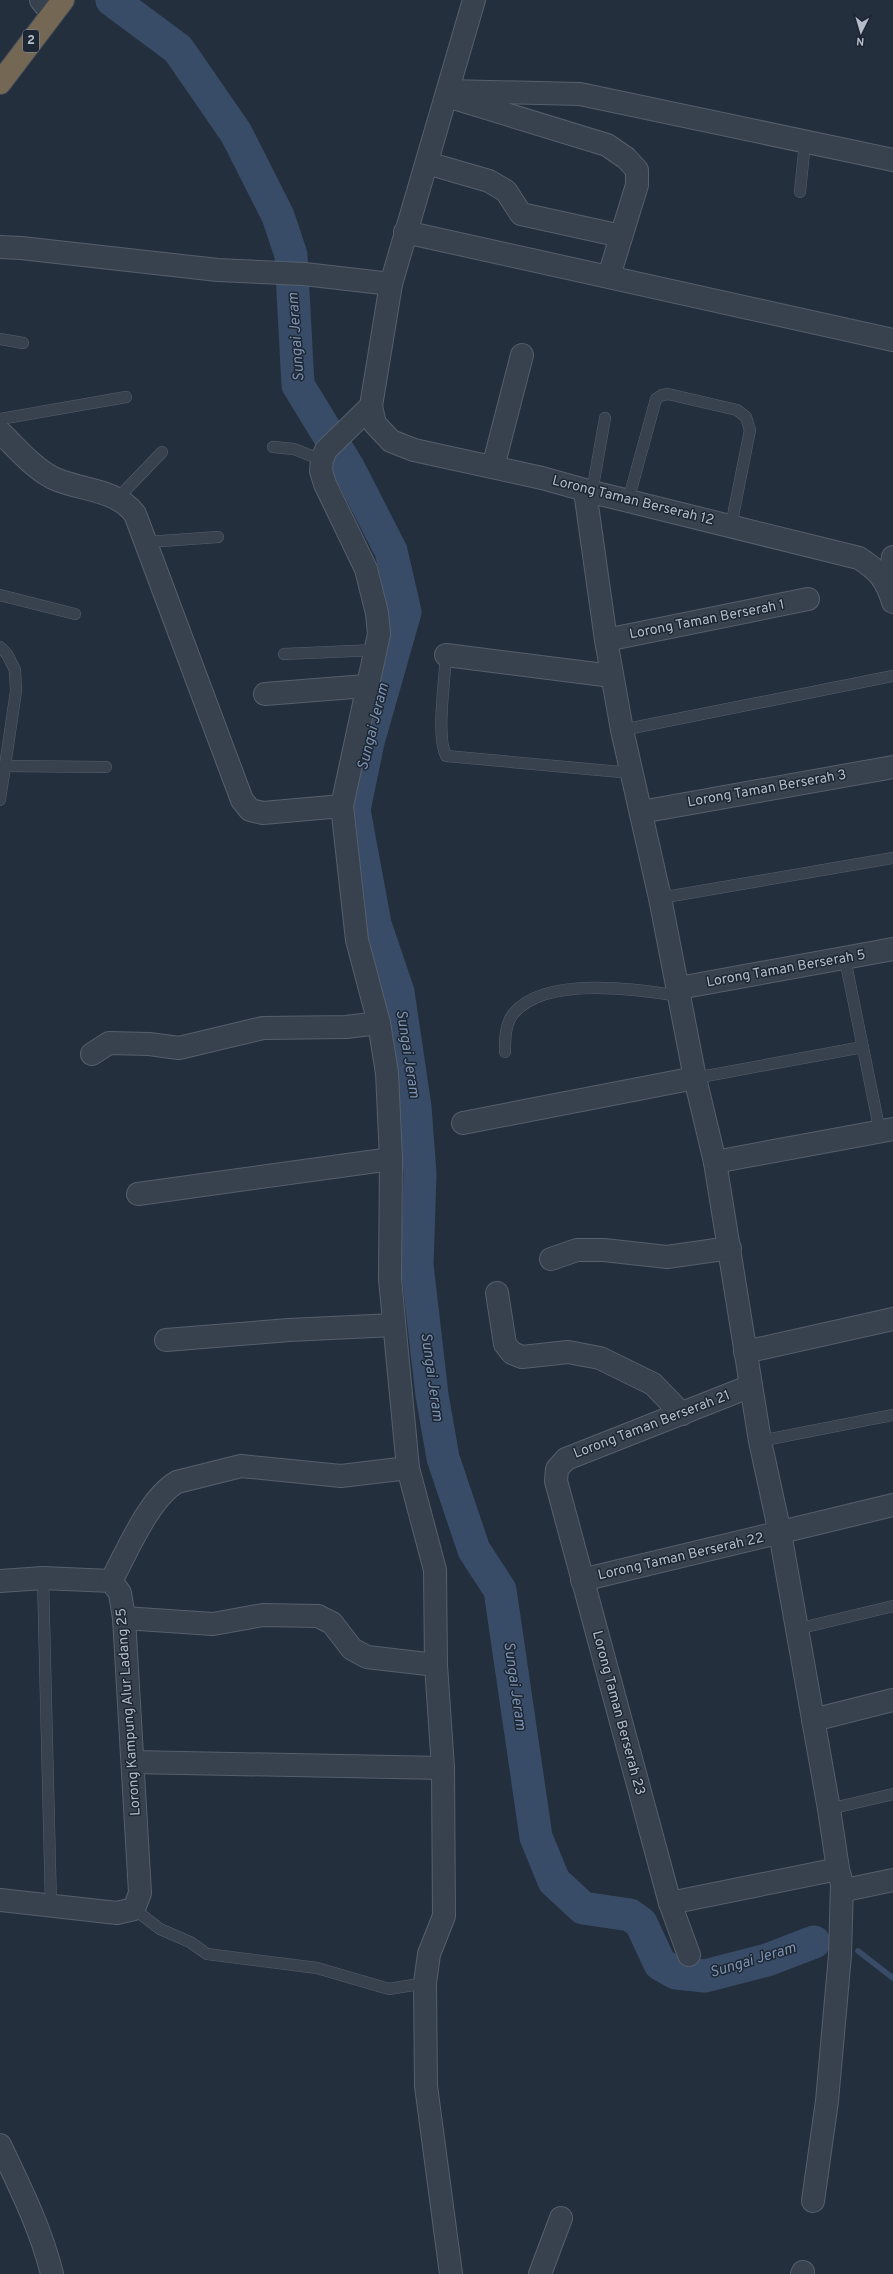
<svg xmlns="http://www.w3.org/2000/svg" width="893" height="2274" viewBox="0 0 893 2274" font-family="Overpass,sans-serif">
<style>
.lines{fill:none;stroke-linecap:round;stroke-linejoin:round}
.stream{stroke:#394c67;stroke-width:5.5}
.river{stroke:#394c67;stroke-width:33}
.lane-casing{stroke:#565f6c;stroke-width:12}
.street-casing{stroke:#565f6c;stroke-width:24}
.highway-casing{stroke:#434c59;stroke-width:24}
.lane{stroke:#38414e;stroke-width:11}
.street{stroke:#38414e;stroke-width:22}
.highway{stroke:#746855;stroke-width:22}
.labels{text-anchor:middle;dominant-baseline:central;stroke-width:3;stroke-linejoin:round;paint-order:stroke}
.shield{fill:#1d2633;stroke:#878f9c;stroke-width:1}
.shield-label{font-size:13px;font-weight:bold;fill:#b4bcc9}
.street-label{font-size:14px;fill:#b4bcc9;stroke:#1d2633}
.water-label{font-size:15px;font-style:italic;fill:#7c92b1;stroke:#1d2633}
</style>
<rect width="100%" height="100%" fill="#242f3e"/>
<g class="lines">
<polyline class="stream" points="858,1951 893,1978"/>
<polyline class="river" points="112,0 178,49 236,133 278,216 291,255 298,385 348,467 391,551 405,612 368,742 354,810 375,924 398,992 415,1107 420,1174 417,1265 432,1395 443,1458 474,1550 500,1590 536,1837 554,1881 583,1908 630,1915 641,1923 660,1964 676,1973 705,1976 767,1960 814,1942"/>
<defs>
<g id="lane">
<polyline points="800,192 805,142"/>
<polyline points="0,339 23,343"/>
<polyline points="0,419 126,397"/>
<polyline points="273,447 294,449 322,460"/>
<polyline points="592,492 605,418"/>
<polyline points="118,498 162,452"/>
<polyline points="628,501 656,399 662,395 668,394 737,410 746,417 750,430 731,526"/>
<polyline points="147,542 218,537"/>
<polyline points="0,595 75,614"/>
<polyline points="0,647 7,654 15,670 16,691 0,800"/>
<polyline points="284,654 376,650"/>
<path d="M446,655C445,680 436,735 446,756L632,773"/>
<polyline points="622,730 893,676"/>
<polyline points="5,766 106,767"/>
<polyline points="660,898 893,858"/>
<polyline points="845,959 880,1132"/>
<path d="M505,1052C505,1039 505,1025 513,1014C544,975 638,989 680,996"/>
<polyline points="695,1078 863,1047"/>
<polyline points="760,1441 893,1415"/>
<polyline points="43,1578 51,1906"/>
<polyline points="797,1629 893,1606"/>
<polyline points="829,1809 893,1794"/>
<polyline points="134,1909 160,1929 190,1942 207,1954 317,1968 389,1989 425,1983"/>
</g>
<g id="street">
<polyline points="41,0 52,14"/>
<polyline points="449,91 580,94 893,160"/>
<polyline points="457,99 607,145 626,158 637,170 637,185 609,276"/>
<polyline points="427,163 489,181 506,191 521,214 621,236"/>
<polyline points="405,232 893,340"/>
<polyline points="0,247 21,248 218,270 304,274 391,284"/>
<path d="M371,406L375,424L391,441L414,450L542,478L592,492L859,558C879,571 886,579 893,602"/>
<path d="M0,432C17,448 32,467 53,478C81,491 115,488 135,514L242,800L250,810L263,813L342,806"/>
<polyline points="493,467 522,355"/>
<polyline points="585,491 606,640 622,730 660,898 695,1078 715,1162 760,1441 780,1533 829,1809 838,1869 842,1884 850,1889 893,1880"/>
<polyline points="888,585 893,557"/>
<polyline points="606,640 808,599"/>
<polyline points="446,655 612,676"/>
<polyline points="265,694 366,686"/>
<polyline points="641,812 893,767"/>
<polyline points="679,988 893,949"/>
<polyline points="92,1054 109,1043 149,1044 179,1048 263,1028 346,1027 379,1023"/>
<polyline points="463,1123 695,1078"/>
<polyline points="715,1162 893,1129"/>
<polyline points="138,1194 391,1159"/>
<polyline points="551,1259 577,1250 604,1250 667,1257 730,1248"/>
<polyline points="497,1293 505,1344 512,1353 522,1357 568,1352 600,1358 653,1384 682,1414"/>
<polyline points="166,1340 289,1330 394,1325"/>
<polyline points="745,1352 893,1319"/>
<polyline points="582,1580 893,1505"/>
<polyline points="0,1581 43,1578 111,1581 120,1593 124,1618 140,1893 134,1909 117,1913 0,1900"/>
<path d="M111,1581C127,1552 149,1498 177,1482L241,1466L341,1476L408,1468"/>
<polyline points="124,1618 213,1624 263,1615 318,1616 332,1623 352,1649 367,1657 436,1665"/>
<polyline points="813,1720 893,1700"/>
<polyline points="133,1762 443,1768"/>
<polyline points="670,1903 838,1869"/>
<polyline points="689,1955 670,1903 556,1481 557,1469 566,1459 751,1386"/>
<path d="M0,2145C20,2187 41,2229 52,2274"/>
<polyline points="813,2201 827,2101 840,1955 842,1884"/>
<polyline points="451,2274 426,2086 425,1983 429,1954 444,1916 443,1768 436,1665 435,1570 408,1468 390,1279 391,1159 387,1073 379,1023 357,940 342,806 379,634 377,613 366,569 325,484 321,471 322,460 326,450 371,406 391,284 474,0"/>
<polyline points="540,2274 561,2218"/>
<polyline points="802,2274 803,2272"/>
</g>
<polyline id="highway" points="0,83 63,0"/>
</defs>
<use href="#lane" class="lane-casing"/>
<use href="#street" class="street-casing"/>
<use href="#highway" class="highway-casing"/>
<use href="#lane" class="lane"/>
<use href="#street" class="street"/>
<use href="#highway" class="highway"/>
</g>
<g class="labels">
<rect class="shield" x="23" y="30" width="16" height="22" rx="3"/>
<g class="shield-label">
<text x="31" y="41">2</text>
</g>
<g class="street-label">
<text transform="translate(633 501) rotate(14)">Lorong Taman Berserah 12</text>
<text transform="translate(707 620) rotate(-11)">Lorong Taman Berserah 1</text>
<text transform="translate(767 789) rotate(-10)">Lorong Taman Berserah 3</text>
<text transform="translate(786 969) rotate(-10)">Lorong Taman Berserah 5</text>
<text transform="translate(652 1425) rotate(-21)">Lorong Taman Berserah 21</text>
<text transform="translate(681 1557) rotate(-13)">Lorong Taman Berserah 22</text>
<text transform="translate(129 1712) rotate(-94)">Lorong Kampung Alur Ladang 25</text>
<text transform="translate(618 1713) rotate(75)">Lorong Taman Berserah 23</text>
</g>
<g class="water-label">
<text transform="translate(297 337) rotate(-94)">Sungai Jeram</text>
<text transform="translate(374 727) rotate(-76)">Sungai Jeram</text>
<text transform="translate(407 1054) rotate(81)">Sungai Jeram</text>
<text transform="translate(431 1377) rotate(82)">Sungai Jeram</text>
<text transform="translate(514 1686) rotate(82)">Sungai Jeram</text>
<text transform="translate(753 1961) rotate(-17)">Sungai Jeram</text>
</g>
</g>
<g transform="translate(861 32) rotate(185)" stroke="#1d2633" stroke-width="3" paint-order="stroke">
<path d="M0-3L7 15L0 10L-7 15Z" fill="#b4bcc9"/>
<text y="-6" font-size="11" font-weight="bold" text-anchor="middle" fill="#b4bcc9">N</text>
</g>
</svg>
